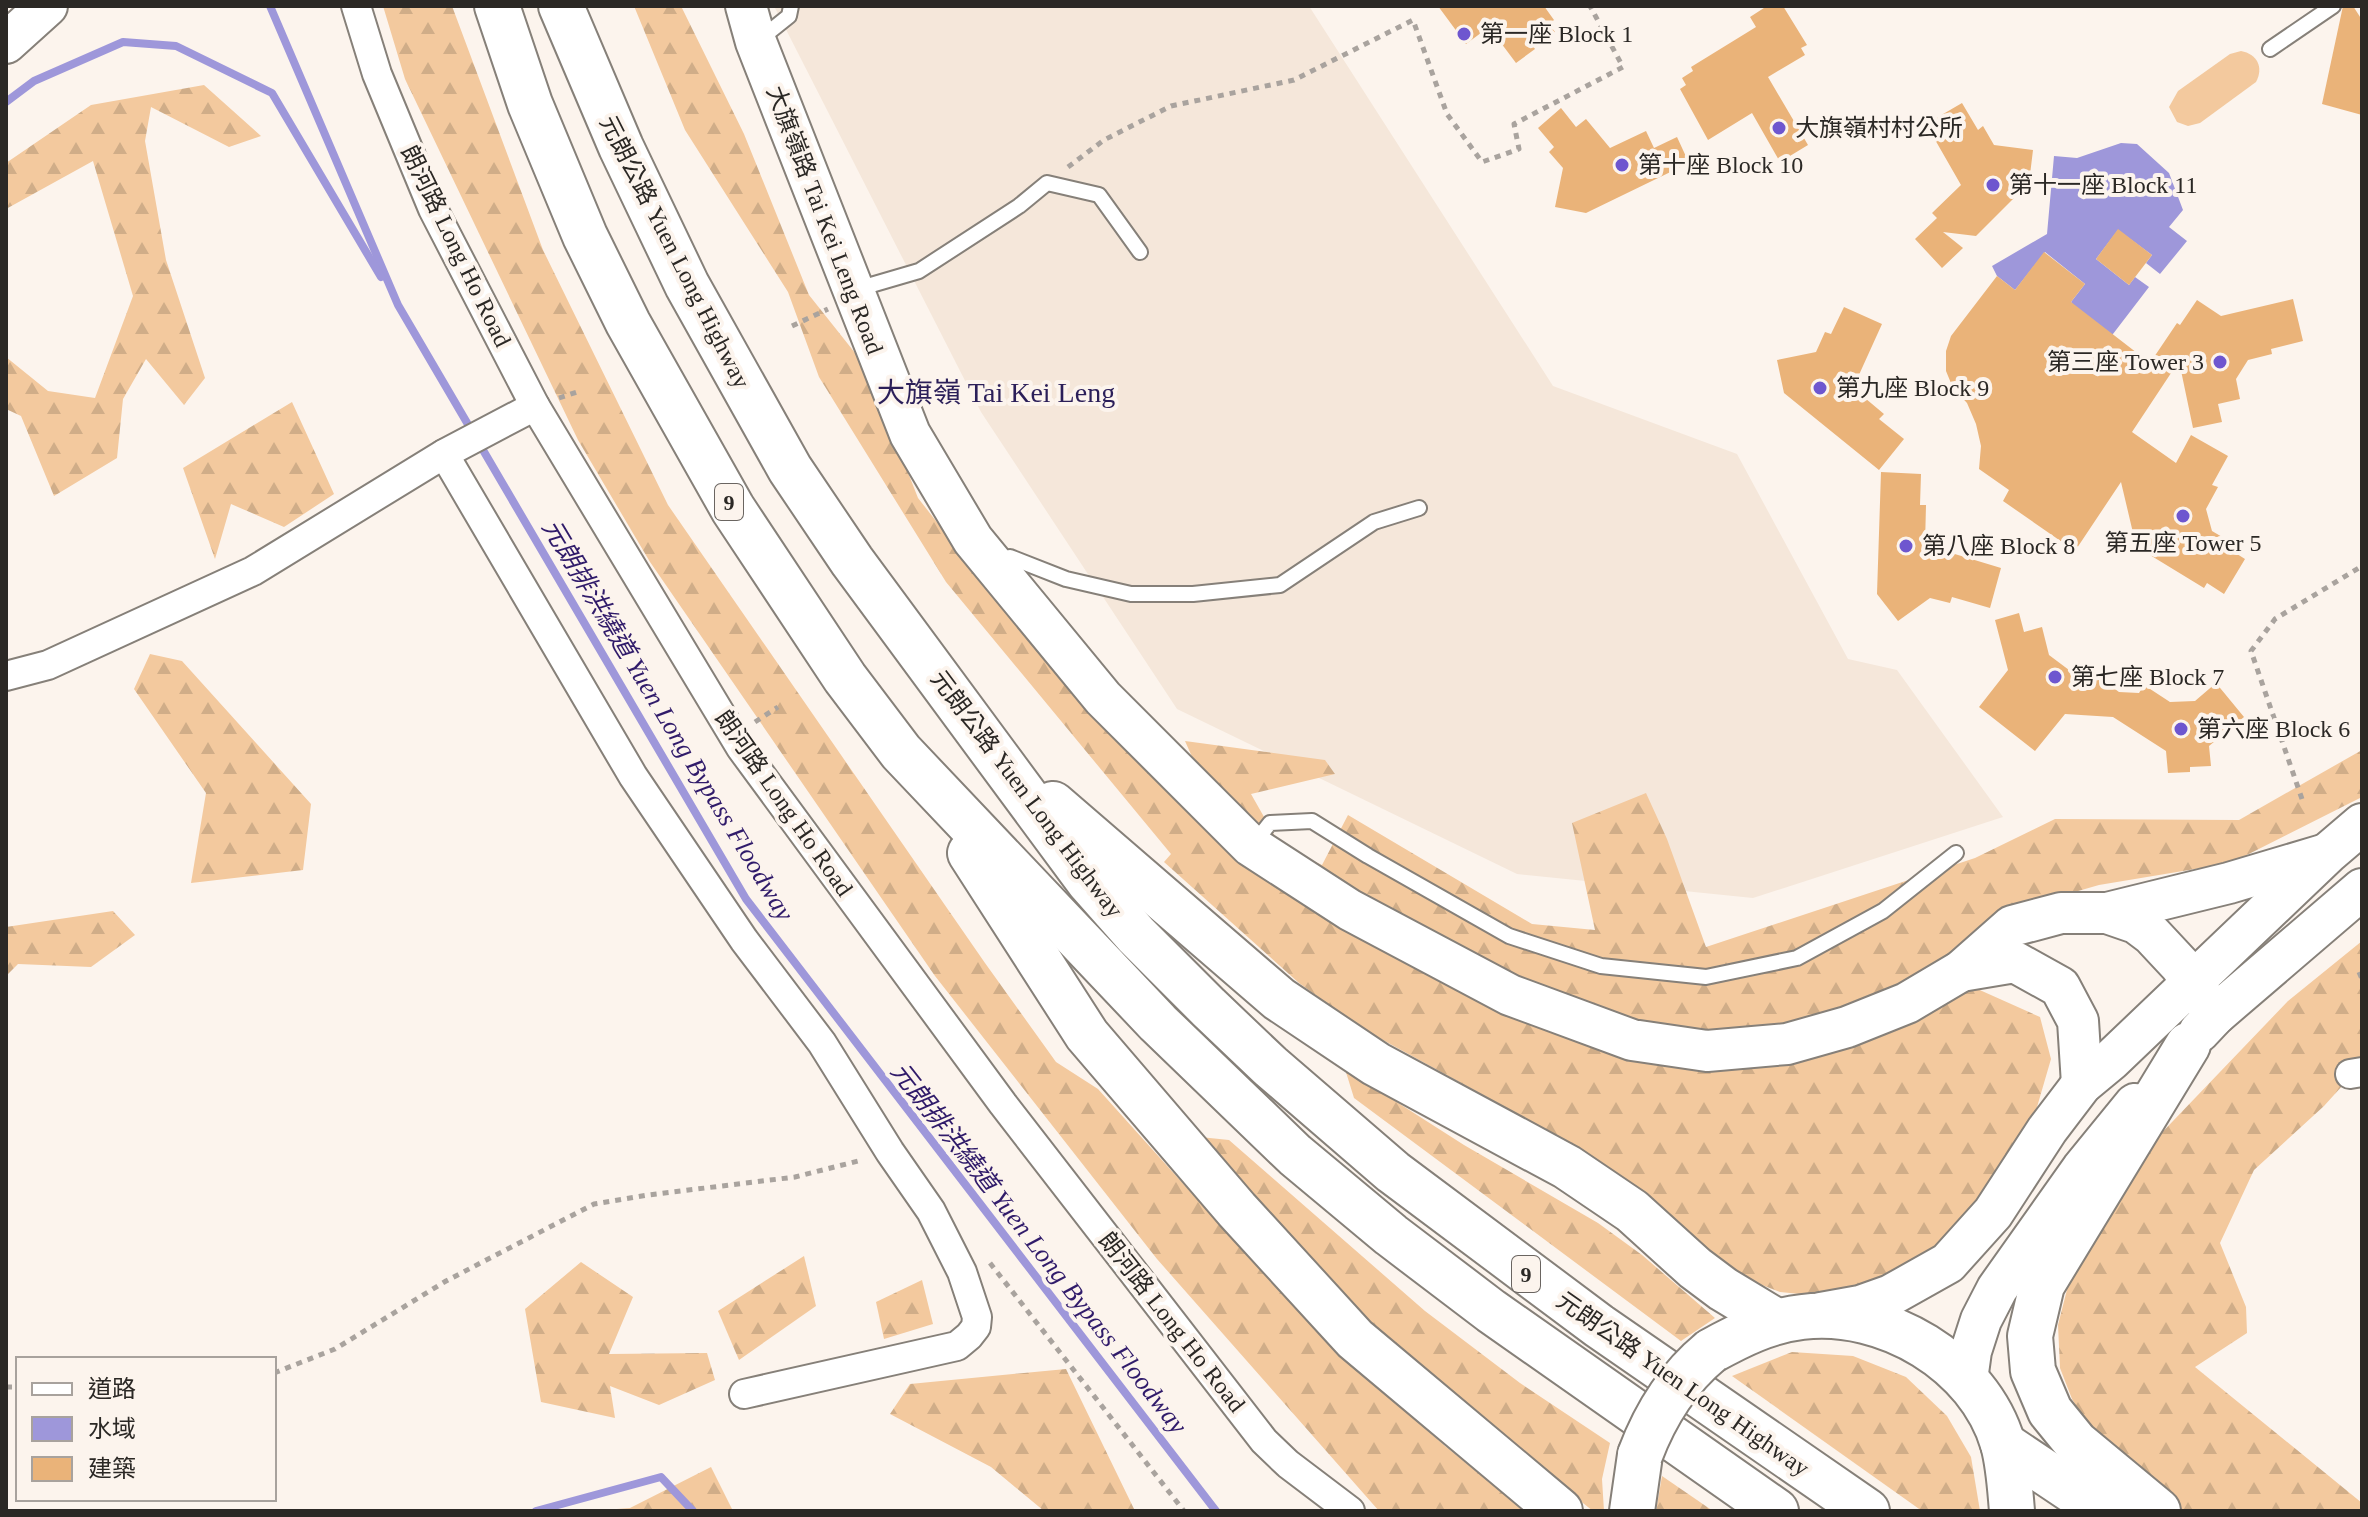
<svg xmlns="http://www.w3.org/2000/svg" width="2368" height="1517" viewBox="0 0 2368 1517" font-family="'Times New Roman','Noto Sans TC',serif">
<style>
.built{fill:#f5e7da}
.grass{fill:#f3c99e}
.forest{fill:url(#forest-firs)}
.water{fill:#9e97da}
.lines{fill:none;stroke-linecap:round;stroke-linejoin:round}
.stream{stroke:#9e97da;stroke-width:8}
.building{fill:#eab379}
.lane-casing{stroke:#868079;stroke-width:18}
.street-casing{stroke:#868079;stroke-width:32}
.secondary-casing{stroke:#868079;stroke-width:44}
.primary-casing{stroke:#868079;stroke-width:48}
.highway-casing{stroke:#868079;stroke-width:48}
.path{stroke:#a9a39e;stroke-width:5;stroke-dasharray:6 6;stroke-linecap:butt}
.lane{stroke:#fff;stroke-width:14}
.street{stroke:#fff;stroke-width:28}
.secondary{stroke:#fff;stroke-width:40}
.primary{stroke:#fff;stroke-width:44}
.highway{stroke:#fff;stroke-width:44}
.primary-bridge-casing{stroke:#868079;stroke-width:48;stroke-linecap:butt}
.primary-bridge{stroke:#fff;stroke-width:44}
.poi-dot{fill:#6e56cf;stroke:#fcf4ed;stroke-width:3}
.labels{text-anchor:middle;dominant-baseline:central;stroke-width:8;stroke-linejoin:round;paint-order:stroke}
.shield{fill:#fcf4ed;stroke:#6a6561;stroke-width:2}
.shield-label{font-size:22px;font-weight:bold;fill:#2b2825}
.poi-label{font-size:24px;fill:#2b2825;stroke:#fcf4ed;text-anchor:start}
.street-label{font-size:24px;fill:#2b2825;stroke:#fcf4ed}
.water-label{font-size:26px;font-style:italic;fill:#301b6a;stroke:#fcf4ed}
.quarter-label{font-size:28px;fill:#2b1f59;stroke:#fcf4ed}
</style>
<defs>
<pattern id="forest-firs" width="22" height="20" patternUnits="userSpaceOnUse" patternTransform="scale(2)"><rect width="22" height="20" fill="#f3c99e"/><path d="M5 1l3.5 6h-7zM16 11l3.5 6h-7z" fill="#d0ad88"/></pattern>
</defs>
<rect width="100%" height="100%" fill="#fcf4ed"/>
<polygon class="built" points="774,6 1309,6 1553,386 1737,454 1848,659 1897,670 2003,817 1753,898 1517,874 1177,709 981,412"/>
<path class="grass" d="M2241,51C2257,54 2264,67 2256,82L2200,123L2188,126L2177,122L2169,107L2178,91L2230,54Z"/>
<g class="forest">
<polygon points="383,6 452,6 543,250 668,505 985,963 1056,1062 1098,1089 1214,1218 1339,1351 1445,1446 1525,1511 1379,1511 1157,1259 935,976 650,562 578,440 405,79"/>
<polygon points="634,6 681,6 744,134 809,295 867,368 918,498 972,567 1201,777 1185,741 1325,760 1335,774 1251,794 1280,845 1322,865 1348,815 1532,924 1595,930 1572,823 1646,793 1667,839 1706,947 1975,858 2055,819 2239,820 2362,750 2362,797 2231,863 2099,885 2016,909 1973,987 2040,1017 2051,1059 2030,1131 1991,1196 1909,1274 1849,1294 1810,1295 1780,1292 1749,1280 1722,1265 1646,1195 1550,1132 1361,1028 1299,983 1164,862 1171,854 946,582 819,377 788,292 685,130"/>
<polygon points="204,85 261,136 229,147 151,107 145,141 166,260 205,378 184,405 146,359 123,399 117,458 54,496 21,416 6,409 6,357 48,391 95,398 133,296 93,161 6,209 6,163 91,105"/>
<polygon points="292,402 334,494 284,527 231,504 215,559 183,468"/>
<polygon points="150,654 182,661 311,804 303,870 191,883 206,793 134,689"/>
<polygon points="113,911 135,935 91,967 18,964 6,976 6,927"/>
<polygon points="2362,941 2362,1064 2324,1106 2254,1170 2220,1243 2246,1307 2247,1333 2195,1367 2362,1503 2362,1511 2182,1511 2092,1432 2072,1399 2060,1368 2058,1325 2071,1274 2150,1145 2288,1001"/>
<polygon points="1345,1069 1464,1145 1598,1223 1642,1255 1715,1318 1681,1341 1354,1098"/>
<path d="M1200,1137L1229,1140L1425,1311L1520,1383L1610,1443L1602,1479L1604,1511H1593C1489,1429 1386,1346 1294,1249C1261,1214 1231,1174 1200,1137Z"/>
<polygon points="804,1256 816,1306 739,1360 718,1311"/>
<polygon points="581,1262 633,1297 609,1354 707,1353 715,1380 659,1405 610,1386 615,1418 541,1402 525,1309"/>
<polygon points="922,1280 933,1324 884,1339 876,1302"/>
<polygon points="1792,1352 1853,1356 1906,1377 1947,1416 1971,1457 1980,1511 1922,1511 1732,1376"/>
<polygon points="1066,1369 1135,1511 1044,1511 991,1467 890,1414 910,1384"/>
<polygon points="711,1467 733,1511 590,1511 630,1508"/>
<polygon points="1662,1476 1713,1511 1656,1511"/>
</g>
<polygon class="water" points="2121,143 2137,144 2169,173 2183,210 2169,227 2187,241 2160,274 2146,263 2152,255 2118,230 2096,259 2129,285 2135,277 2149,287 2103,347 2071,302 2085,284 2045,252 2015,290 1997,276 1992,266 2047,234 2054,156 2077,158"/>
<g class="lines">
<g class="stream">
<polyline points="270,6 398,305 746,899 1216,1511"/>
<polyline points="6,102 34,81 123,42 176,46 272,93 381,277"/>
<polyline points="536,1511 661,1477 693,1511"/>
</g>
</g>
<g class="building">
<polygon points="1438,6 1544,6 1554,20 1549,24 1555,32 1533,46 1535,49 1516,63 1489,27 1466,44"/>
<polygon points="1767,6 1783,6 1807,45 1801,48 1805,55 1768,77 1808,145 1780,162 1752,113 1708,140 1680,89 1686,85 1682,78 1693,71 1691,67 1756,27 1750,17"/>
<polygon points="2343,6 2353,6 2362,20 2362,115 2322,104"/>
<polygon points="1962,103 1978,130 1983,126 1994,145 2033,150 2029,183 1976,236 1943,232 1963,248 1942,268 1915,239 1937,218 1932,213 1961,185 1926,124"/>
<polygon points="1561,108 1576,127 1586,119 1610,148 1646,131 1654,148 1677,137 1689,163 1586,213 1555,207 1563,168 1549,152 1554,147 1538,128"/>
<polygon points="2118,229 2152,255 2129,285 2096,259"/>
<polygon points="2044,252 2085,284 2071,302 2150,363 2177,323 2180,325 2197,300 2221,316 2293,299 2303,341 2271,349 2272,354 2248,360 2236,379 2240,399 2218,404 2222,422 2193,428 2179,361 2132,432 2176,463 2191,435 2228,456 2212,485 2218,487 2206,509 2212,531 2229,541 2226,547 2245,559 2224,594 2207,583 2204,588 2145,552 2138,554 2121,482 2075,551 2003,501 2009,490 1979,469 1981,446 1976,424 1967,403 1953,388 1946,371 1946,351 1951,336 1997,276 2015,290"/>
<polygon points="1844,307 1882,324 1853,388 1884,414 1879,419 1904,439 1879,470 1784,393 1777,360 1816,352 1825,332 1831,334"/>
<polygon points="1881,472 1921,474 1920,505 1926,505 1925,545 2001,568 1990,608 1952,597 1950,603 1930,598 1898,621 1877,594"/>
<polygon points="2019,613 2024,632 2042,627 2049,655 2069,670 2100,671 2100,678 2119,692 2139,693 2144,685 2170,702 2195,701 2216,683 2244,717 2209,746 2211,766 2190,767 2190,772 2168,773 2166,751 2113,717 2065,714 2035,751 1979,707 2008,670 1995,620"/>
</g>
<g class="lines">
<defs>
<g id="lane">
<polyline points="759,40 789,16 791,6"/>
<polyline points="2270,49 2333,6"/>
<polyline points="859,294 871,285 919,271 1019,206 1047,183 1099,195 1140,252"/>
<polyline points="995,561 1010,557 1066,579 1131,594 1193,594 1280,585 1374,522 1419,508"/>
<polyline points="1252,846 1270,823 1312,821 1368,856 1509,936 1601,966 1706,977 1797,958 1883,911 1956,853"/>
</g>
<g id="street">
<polyline points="356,6 377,74 433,209 535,406 741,748 1003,1104 1264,1441 1288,1464 1350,1511"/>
<polyline points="444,454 633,776 744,940 822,1043 890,1152 931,1211 962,1272 977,1317 976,1327 969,1336 957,1346 744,1394"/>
<polyline points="6,676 48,665 253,571 444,454 535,406"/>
<polyline points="2350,1074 2362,1072"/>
</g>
<g id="secondary">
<polyline points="746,6 756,42 910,434 973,540 1103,698 1251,846 1350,910 1510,995 1632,1040 1707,1051 1787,1044 1847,1027 1907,1003 1961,971 2012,926 2061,913 2107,913 2136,923 2152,935 2180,965 2215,1015"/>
<polyline points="6,43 47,6"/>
<polyline points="2107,913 2229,883 2323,855"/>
<polyline points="1961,971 2015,962 2060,987 2078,1021 2082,1084"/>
<polyline points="2199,1032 2215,1015 2362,889"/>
<polyline points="1821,1313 1860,1306 1891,1295 1948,1263 1993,1213 2047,1130 2082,1084 2111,1060 2328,853 2362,824"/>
<polyline points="1967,1380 1971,1351 1981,1320 1997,1289 2082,1169 2135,1104"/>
</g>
<g id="primary">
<path d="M1711,1351C1740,1335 1768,1321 1802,1317C1885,1307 1979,1362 2003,1444C2009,1466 2010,1489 2012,1511"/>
<polyline points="2003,1444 2103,1511"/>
<polyline points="1632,1511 1640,1455"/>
<polyline points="2158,1511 2076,1443 2050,1411 2033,1371 2030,1336 2042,1285 2188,1045"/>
</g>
<g id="highway">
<polyline points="497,6 530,104 585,236 628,323 733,509 845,678 901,752 1158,1023 1295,1155 1391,1235 1491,1311 1776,1511"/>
<polyline points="561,6 621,147 687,285 790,469 852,561 1089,882 1136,935 1208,1007 1270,1066 1393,1172 1599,1326 1867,1511"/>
<polyline points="1053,804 1279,999 1376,1064 1567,1167 1632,1211 1695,1268 1723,1289 1776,1321"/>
<polyline points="970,853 1087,1035 1237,1210 1355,1339 1560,1511"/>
</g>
</defs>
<use href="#lane" class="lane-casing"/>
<use href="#street" class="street-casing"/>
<use href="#secondary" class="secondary-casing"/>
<use href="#primary" class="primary-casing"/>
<use href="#highway" class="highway-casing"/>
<g class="path">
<polyline points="1068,167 1104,140 1171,106 1294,80 1413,20 1447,114 1482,162 1519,149 1514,124 1623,67 1590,6"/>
<polyline points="792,326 828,309"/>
<polyline points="559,398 577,392"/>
<polyline points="755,722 778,707"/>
<polyline points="2302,799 2251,651 2275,619 2362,566"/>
<polyline points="2359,972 2362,979"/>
<polyline points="990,1263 1184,1511"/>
<polyline points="274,1373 335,1349 446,1281 594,1204 648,1195 795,1177 862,1160"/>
<polyline points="6,1387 18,1387"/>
</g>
<use href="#lane" class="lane"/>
<use href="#street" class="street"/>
<use href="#secondary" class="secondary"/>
<use href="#primary" class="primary"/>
<use href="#highway" class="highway"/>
<defs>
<path id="primary-bridge" d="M1640,1455C1655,1415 1677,1379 1711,1351"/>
</defs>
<use href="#primary-bridge" class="primary-bridge-casing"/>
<use href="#primary-bridge" class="primary-bridge"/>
</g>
<g class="poi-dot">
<circle cx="1464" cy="34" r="8"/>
<circle cx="1779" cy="128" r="8"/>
<circle cx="1622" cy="165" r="8"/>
<circle cx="1993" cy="185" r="8"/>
<circle cx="2220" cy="362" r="8"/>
<circle cx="1820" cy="388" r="8"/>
<circle cx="2183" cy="516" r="8"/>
<circle cx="1906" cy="546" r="8"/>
<circle cx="2055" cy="677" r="8"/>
<circle cx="2181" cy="729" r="8"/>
</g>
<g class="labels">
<g class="shield">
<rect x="715" y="484" width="28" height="36" rx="6"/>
<rect x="1512" y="1256" width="28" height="36" rx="6"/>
</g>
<g class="shield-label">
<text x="729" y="502">9</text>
<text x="1526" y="1274">9</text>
</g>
<g class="poi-label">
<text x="1480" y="34">第一座 Block 1</text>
<text x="1795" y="128">大旗嶺村村公所</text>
<text x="1638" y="165">第十座 Block 10</text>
<text x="2009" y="185">第十一座 Block 11</text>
<text x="2204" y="362" text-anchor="end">第三座 Tower 3</text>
<text x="1836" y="388">第九座 Block 9</text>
<text x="2183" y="543" text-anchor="middle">第五座 Tower 5</text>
<text x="1922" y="546">第八座 Block 8</text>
<text x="2071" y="677">第七座 Block 7</text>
<text x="2197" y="729">第六座 Block 6</text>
</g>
<g class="street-label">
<text transform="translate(825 220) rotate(69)">大旗嶺路 Tai Kei Leng Road</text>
<text transform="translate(456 246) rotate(64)">朗河路 Long Ho Road</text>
<text transform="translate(675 252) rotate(63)">元朗公路 Yuen Long Highway</text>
<text transform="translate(1027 794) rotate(53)">元朗公路 Yuen Long Highway</text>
<text transform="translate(784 803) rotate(55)">朗河路 Long Ho Road</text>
<text transform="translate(1172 1322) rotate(52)">朗河路 Long Ho Road</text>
<text transform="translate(1683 1384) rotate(35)">元朗公路 Yuen Long Highway</text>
</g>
<g class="water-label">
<text transform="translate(668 720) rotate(59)">元朗排洪繞道 Yuen Long Bypass Floodway</text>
<text transform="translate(1039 1248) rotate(52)">元朗排洪繞道 Yuen Long Bypass Floodway</text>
</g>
<g class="quarter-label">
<text x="996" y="392">大旗嶺 Tai Kei Leng</text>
</g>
</g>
<rect width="2368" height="1517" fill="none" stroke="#2b2825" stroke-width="16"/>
<rect x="16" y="1357" width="260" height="144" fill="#fcf4ed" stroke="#a8a29d" stroke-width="2"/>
<rect x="32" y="1383" width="40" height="12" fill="#ffffff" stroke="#a8a29d" stroke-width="2"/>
<text x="88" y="1397" font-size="24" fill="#2b2825">道路</text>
<rect x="32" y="1417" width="40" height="24" fill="#9e97da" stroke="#a8a29d" stroke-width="2"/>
<text x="88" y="1437" font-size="24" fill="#2b2825">水域</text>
<rect x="32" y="1457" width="40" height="24" fill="#eab379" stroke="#a8a29d" stroke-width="2"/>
<text x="88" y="1477" font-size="24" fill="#2b2825">建築</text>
</svg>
